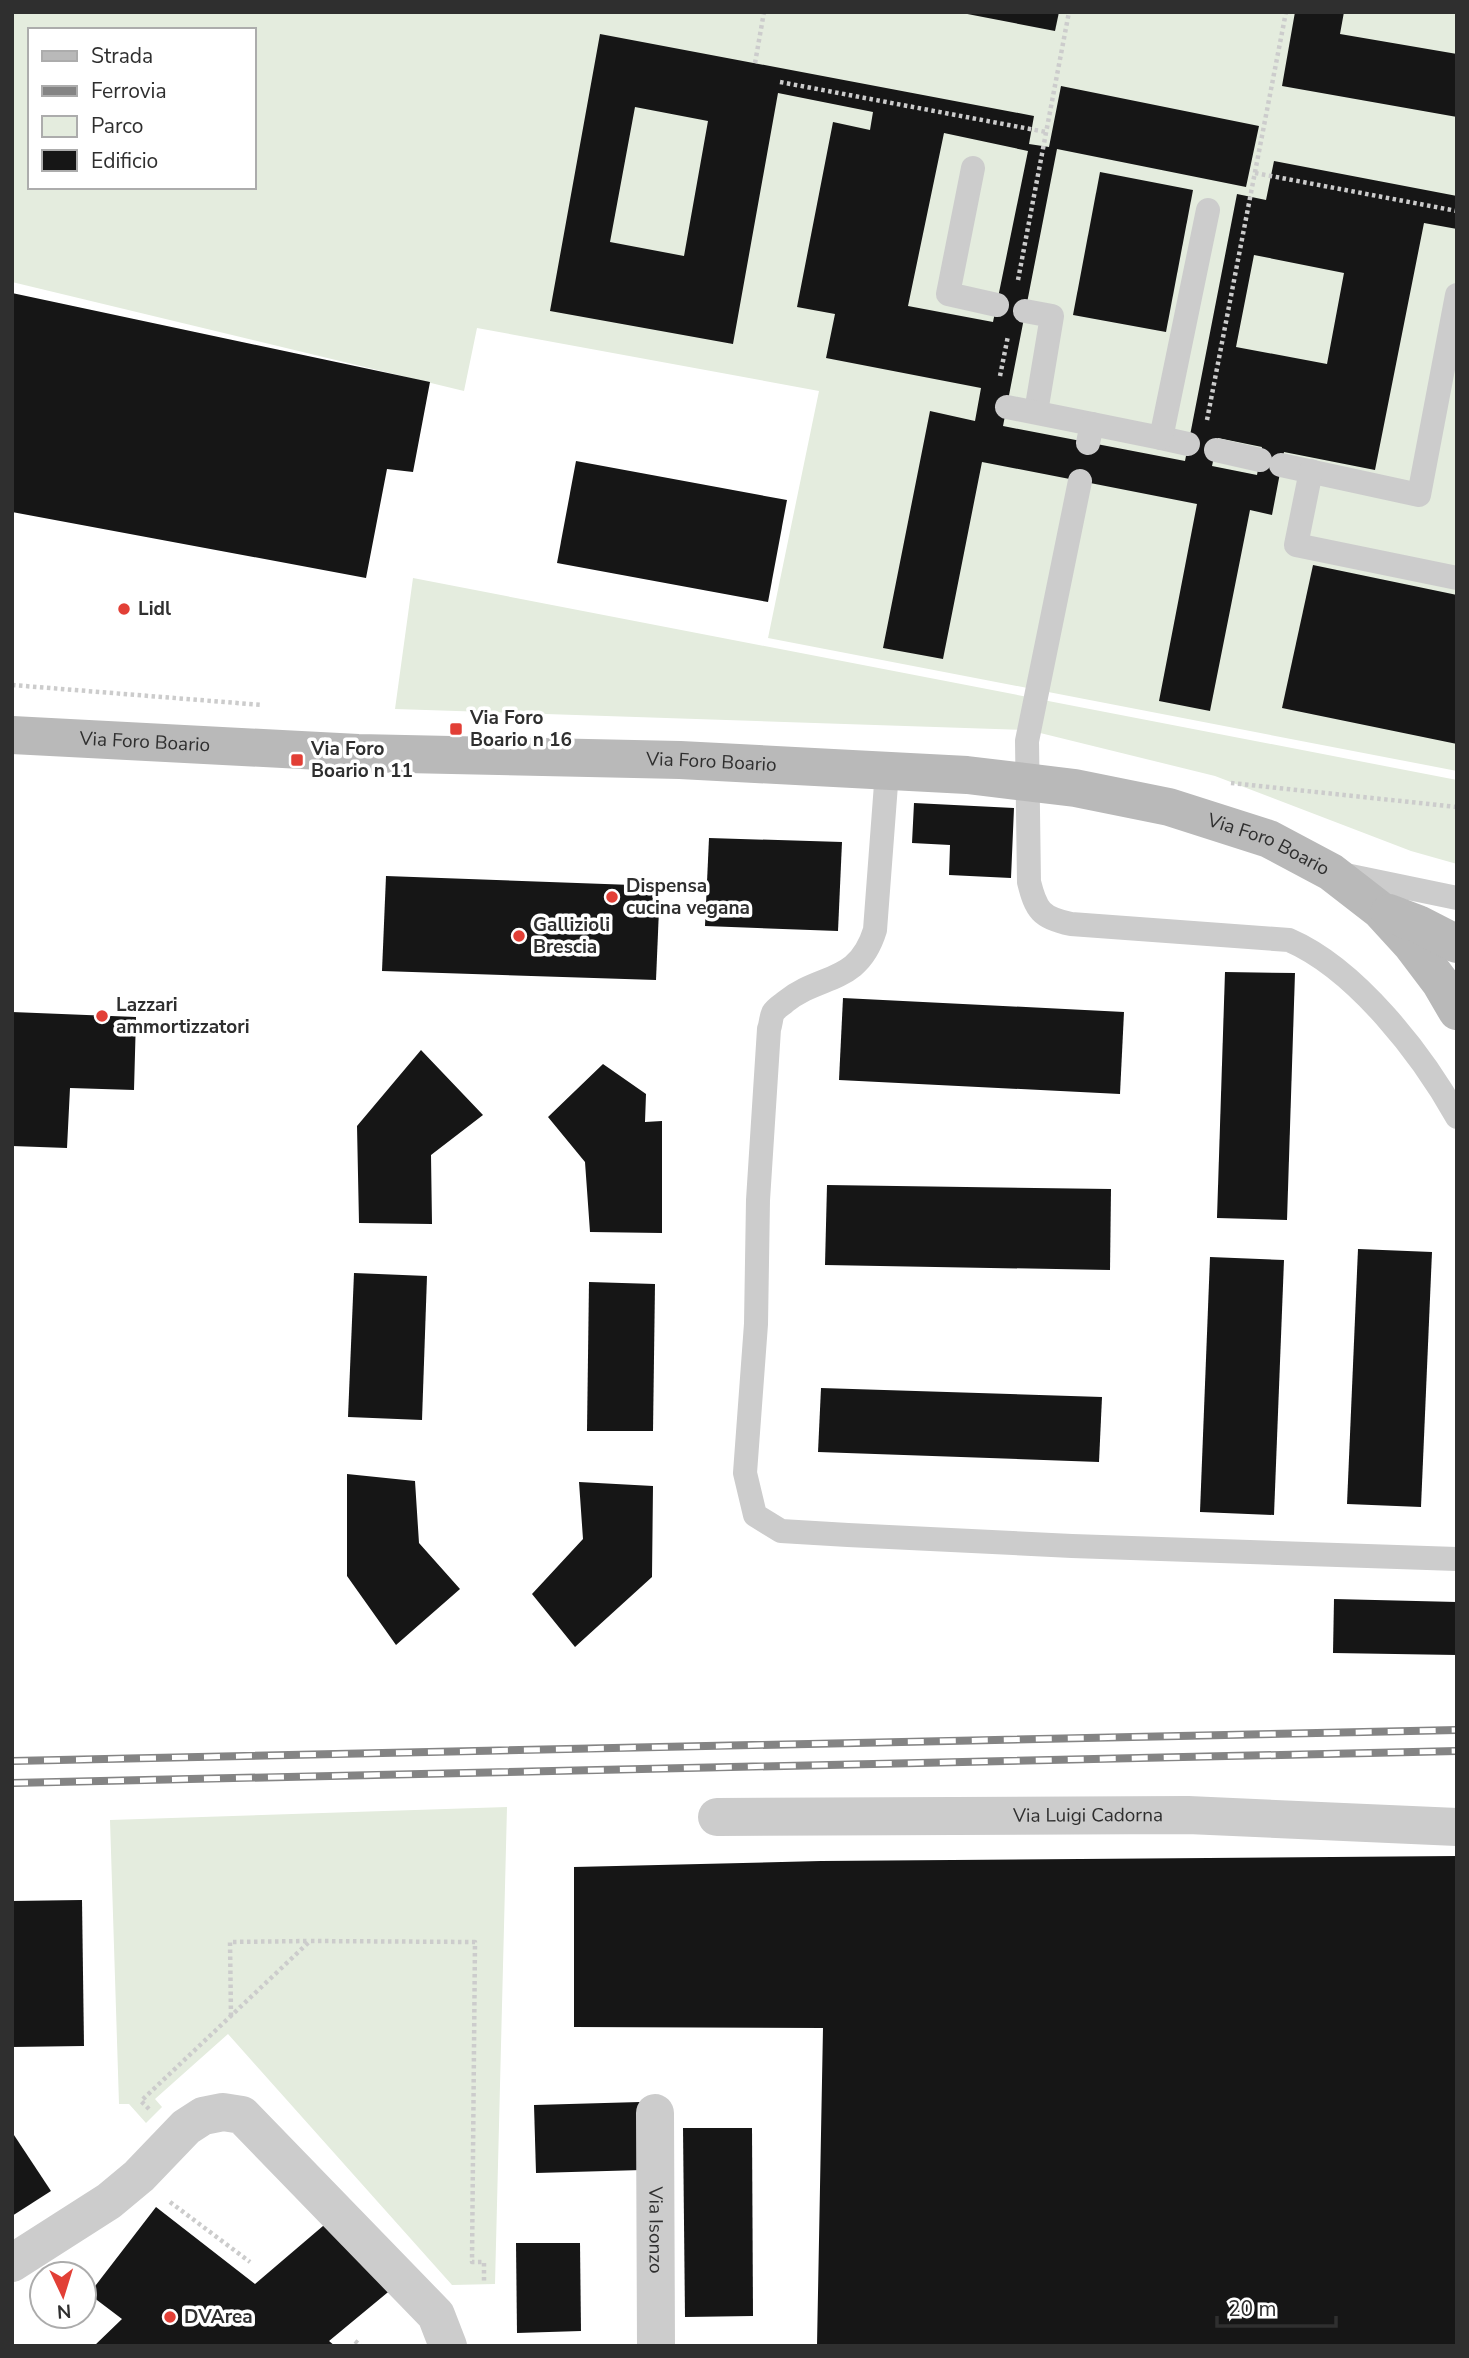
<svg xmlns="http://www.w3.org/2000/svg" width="1469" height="2358" viewBox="0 0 1469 2358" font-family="'Nunito Sans',sans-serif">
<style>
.green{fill:#e4ecde;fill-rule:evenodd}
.building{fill:#161616;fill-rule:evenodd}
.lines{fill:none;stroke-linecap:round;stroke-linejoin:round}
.path{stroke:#ccc;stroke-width:4.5;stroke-dasharray:3.5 3.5;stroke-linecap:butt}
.lane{stroke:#ccc;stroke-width:24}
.street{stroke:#ccc;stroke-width:38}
.secondary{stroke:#b9b9b9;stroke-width:38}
.rail-casing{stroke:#848484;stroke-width:8}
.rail{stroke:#fff;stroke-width:5;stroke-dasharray:16;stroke-linecap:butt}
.poi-dot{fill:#e23f36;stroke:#fff;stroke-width:2.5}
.labels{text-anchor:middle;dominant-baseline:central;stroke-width:7;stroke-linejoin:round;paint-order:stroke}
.poi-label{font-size:19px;font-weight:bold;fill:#2f2f2f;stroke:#fff;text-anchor:start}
.street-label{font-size:19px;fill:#2f2f2f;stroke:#fff}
</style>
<rect width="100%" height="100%" fill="#fff"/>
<g class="green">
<path d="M12,12H1457V771L768,638L819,391L477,328L464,391L12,282ZM30,30H254V187H30Z"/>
<polygon points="413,578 1457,780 1457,864 1411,851 1215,776 1028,730 395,709"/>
<polygon points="507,1807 495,2284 452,2285 228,2034 155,2099 162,2107 146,2123 129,2104 119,2104 110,1820"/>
</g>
<g class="building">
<polygon points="957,12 1059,12 1055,31"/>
<polygon points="1295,12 1344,12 1340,34 1457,54 1457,117 1282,86"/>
<path d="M600,34L1034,116L1029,144L1049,147L1061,86L1259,126L1246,187L1057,149L1003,426L1185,461L1237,194L1266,200L1274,161L1457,196V229L1424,223L1375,470L1284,452L1272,515L1250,510L1210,711L1159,701L1197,504L1080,481L982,462L943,659L883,648L930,411L975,421L981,388L826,358L835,314L797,307L833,122L870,130L873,112L778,93L733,344L550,311ZM635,107L708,121L684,256L610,242ZM944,133L1028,151L993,322L908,306ZM1254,255L1344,273L1327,364L1236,347ZM1218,438L1262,447L1257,475L1212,466Z"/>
<polygon points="1100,172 1193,190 1166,332 1073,315"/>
<polygon points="12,293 430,382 413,472 387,469 366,578 12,512"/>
<polygon points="576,461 787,500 768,602 557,563"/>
<polygon points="1313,565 1457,595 1457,744 1282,708"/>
<polygon points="914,803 1014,808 1011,878 949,875 950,845 912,843"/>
<polygon points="709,838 842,842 838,931 705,926"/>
<polygon points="386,876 660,886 656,980 382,971"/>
<polygon points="1225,972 1295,973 1287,1220 1217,1218"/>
<polygon points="843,998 1124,1012 1120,1094 839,1080"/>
<polygon points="12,1012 136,1017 134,1090 70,1088 67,1148 12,1146"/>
<polygon points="421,1050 483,1115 431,1155 432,1224 359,1223 357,1126"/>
<polygon points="603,1064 646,1094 645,1122 662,1121 662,1233 590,1232 585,1162 548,1117"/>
<polygon points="827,1185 1111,1189 1110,1270 825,1265"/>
<polygon points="1358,1249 1432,1252 1421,1507 1347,1504"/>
<polygon points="1210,1257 1284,1260 1274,1515 1200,1512"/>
<polygon points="354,1273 427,1276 422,1420 348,1417"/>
<polygon points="589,1282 655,1284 653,1431 587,1431"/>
<polygon points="821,1388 1102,1397 1099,1462 818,1452"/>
<polygon points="347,1474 415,1481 419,1543 460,1589 396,1645 347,1576"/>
<polygon points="579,1482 653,1486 652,1577 575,1647 532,1594 583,1539"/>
<polygon points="1334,1599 1457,1602 1457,1655 1333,1653"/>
<polygon points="1457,1856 1457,2346 817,2346 823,2028 574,2027 574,1867 821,1861"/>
<polygon points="82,1900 84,2046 12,2047 12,1901"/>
<polygon points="640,2102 642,2170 536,2173 534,2105"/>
<polygon points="683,2128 752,2128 753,2316 685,2317"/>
<polygon points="12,2132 51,2191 12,2216"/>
<polygon points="156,2207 255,2284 330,2220 393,2288 329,2341 335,2346 94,2346 122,2319 89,2294"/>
<polygon points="516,2243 580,2243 581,2331 517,2333"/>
</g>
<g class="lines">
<g class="path">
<polyline points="755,63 764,12"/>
<polyline points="780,82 1046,132"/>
<polyline points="1255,173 1457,211"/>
<polyline points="1018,280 1069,12"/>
<polyline points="1000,376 1008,336"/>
<polyline points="1207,420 1286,12"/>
<polyline points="12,685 262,705"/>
<polyline points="1231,783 1457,807"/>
<polyline points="231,2016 230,1942 309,1941"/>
<polyline points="149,2109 141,2101 310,1941 475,1942 472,2262 484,2262 484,2284"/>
<polyline points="170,2202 250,2262"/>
<polyline points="355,2341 361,2346"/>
</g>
<g class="lane">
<polyline points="973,168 948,294 997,305"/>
<polyline points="1025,311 1052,316 1036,412"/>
<polyline points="1007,407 1092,424"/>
<polyline points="1161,438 1188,444"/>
<polyline points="1088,443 1092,424 1161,438 1208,210"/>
<polyline points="1216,450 1260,460"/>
<polyline points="1281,465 1419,495 1457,295"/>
<polyline points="1311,471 1296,545 1457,578"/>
<path d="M1080,481L1027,741L1029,882C1036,910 1041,918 1071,924L1289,940C1356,969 1422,1054 1457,1117"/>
<path d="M887,771L875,930C858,985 821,973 785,1002C782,1005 776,1008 773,1013C771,1017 771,1024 769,1029L758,1200L756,1324L745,1473L755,1515L781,1531L848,1535L1072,1546L1457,1559"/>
<polyline points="1341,874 1457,898"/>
</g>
<g class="street">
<path id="s1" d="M717,1817L1188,1815L1457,1827"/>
<path id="s2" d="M655,2113L656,2346"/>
<polyline points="12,2263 109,2201 139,2176 186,2127 203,2116 223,2112 242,2115 436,2315 448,2346"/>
</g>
<g class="secondary">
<path id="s3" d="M12,735L358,753L680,760L967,775L1075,788L1169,807L1269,839L1331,872L1380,910L1412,945L1440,982L1457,1011"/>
<polyline points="1389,913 1418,924 1457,944"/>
</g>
<defs>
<g id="rail">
<polyline points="12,1761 1457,1730"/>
<polyline points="12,1783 1457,1751"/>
</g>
</defs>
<use href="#rail" class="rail-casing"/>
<use href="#rail" class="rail"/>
</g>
<g class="poi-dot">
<circle cx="124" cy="609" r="7"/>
<rect x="449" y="722" width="14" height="14" rx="3.5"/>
<rect x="290" y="753" width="14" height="14" rx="3.5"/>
<circle cx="612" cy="897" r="7"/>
<circle cx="519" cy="936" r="7"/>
<circle cx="102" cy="1016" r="7"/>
<circle cx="170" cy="2317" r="7"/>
</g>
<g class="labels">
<g class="poi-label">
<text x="138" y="609">Lidl</text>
<text x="470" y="718">Via Foro<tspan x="470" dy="22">Boario n 16</tspan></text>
<text x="311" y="749">Via Foro<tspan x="311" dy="22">Boario n 11</tspan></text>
<text x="626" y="886">Dispensa<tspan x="626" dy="22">cucina vegana</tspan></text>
<text x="533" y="925">Gallizioli<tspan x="533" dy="22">Brescia</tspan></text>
<text x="116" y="1005">Lazzari<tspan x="116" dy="22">ammortizzatori</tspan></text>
<text x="184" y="2317">DVArea</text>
</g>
<g class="street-label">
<text stroke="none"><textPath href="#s3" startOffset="133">Via Foro Boario</textPath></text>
<text stroke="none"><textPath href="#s3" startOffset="700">Via Foro Boario</textPath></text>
<text stroke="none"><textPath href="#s3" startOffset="1267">Via Foro Boario</textPath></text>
<text stroke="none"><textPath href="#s1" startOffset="371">Via Luigi Cadorna</textPath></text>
<text stroke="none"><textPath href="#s2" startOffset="117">Via Isonzo</textPath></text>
</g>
</g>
<rect width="1469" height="2358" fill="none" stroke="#2f2f2f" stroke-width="28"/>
<rect x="28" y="28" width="228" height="161" fill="#ffffff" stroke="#acacac" stroke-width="2"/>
<rect x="42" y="51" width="35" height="10" fill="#b9b9b9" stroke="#acacac" stroke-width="2"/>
<text x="91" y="63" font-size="21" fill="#2f2f2f">Strada</text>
<rect x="42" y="86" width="35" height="10" fill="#848484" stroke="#acacac" stroke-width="2"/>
<text x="91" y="98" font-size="21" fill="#2f2f2f">Ferrovia</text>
<rect x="42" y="116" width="35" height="21" fill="#e4ecde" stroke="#acacac" stroke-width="2"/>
<text x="91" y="133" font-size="21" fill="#2f2f2f">Parco</text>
<rect x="42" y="150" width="35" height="21" fill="#161616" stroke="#acacac" stroke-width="2"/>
<text x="91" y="168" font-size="21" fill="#2f2f2f">Edificio</text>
<g transform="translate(63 2295) rotate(176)"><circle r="33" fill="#ffffff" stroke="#acacac" stroke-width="2"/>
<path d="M0-5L12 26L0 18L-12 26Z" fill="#e23f36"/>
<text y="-10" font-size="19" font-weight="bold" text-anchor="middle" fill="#2f2f2f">N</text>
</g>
<path d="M1217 2316v10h119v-10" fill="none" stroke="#2f2f2f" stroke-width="3.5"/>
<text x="1228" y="2316" font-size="21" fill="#2f2f2f" stroke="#ffffff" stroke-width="5" paint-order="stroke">20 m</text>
</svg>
